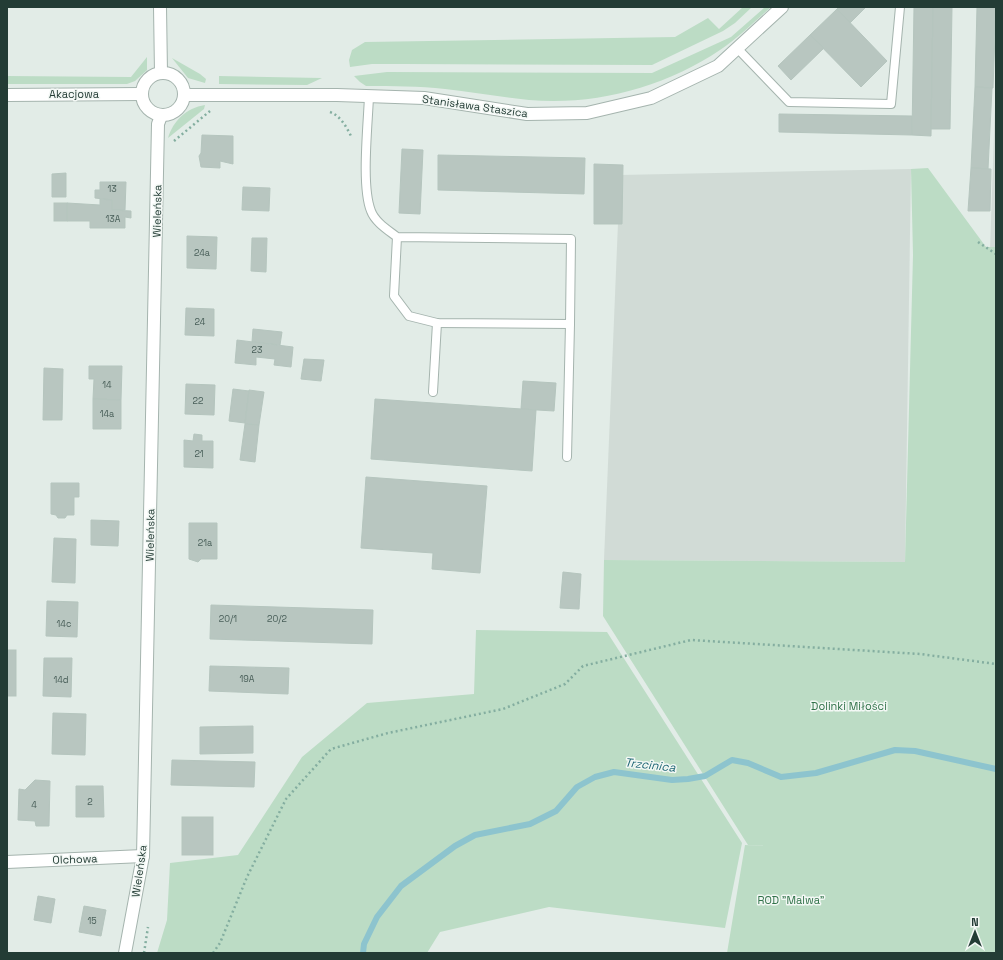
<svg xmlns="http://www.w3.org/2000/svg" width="1003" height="960" viewBox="0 0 1003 960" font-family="'Space Grotesk',sans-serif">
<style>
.built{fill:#d1dbd6}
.green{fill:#bcdcc5}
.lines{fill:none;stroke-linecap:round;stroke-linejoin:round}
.stream{stroke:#8dc4ce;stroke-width:6}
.building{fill:#b8c6c0;stroke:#b5c5be}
.service-casing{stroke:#a5b4ae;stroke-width:10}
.minor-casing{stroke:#a5b4ae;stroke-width:14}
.path{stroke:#84aea0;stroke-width:2.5;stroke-dasharray:2 3;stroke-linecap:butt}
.service{stroke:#fff;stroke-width:8}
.minor{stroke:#fff;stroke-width:12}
.labels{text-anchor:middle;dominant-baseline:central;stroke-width:3;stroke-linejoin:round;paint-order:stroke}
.number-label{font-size:9px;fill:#485e58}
.street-label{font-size:11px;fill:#233c35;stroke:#f3f8f5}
.park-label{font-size:11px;fill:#2f7148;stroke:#f3f8f5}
.water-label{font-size:12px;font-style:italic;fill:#206775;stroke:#f3f8f5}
</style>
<rect width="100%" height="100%" fill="#e2ece7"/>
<g class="built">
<polygon points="996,76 996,250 990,250"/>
<polygon points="911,169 905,562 604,560 620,175"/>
</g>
<g class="green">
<polygon points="743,7 752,7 735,23 723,31 652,65 404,64 372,64 350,67 349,60 352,50 365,42 675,37 708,18 719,29"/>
<path d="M765,7H771C754,22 738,38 720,50C665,87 595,106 529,100C501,97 473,92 445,89C419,86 393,86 366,86L360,82L354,76L387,72L652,73L731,37Z"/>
<polygon points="147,57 147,70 135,81 127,84 7,84 7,76 131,77"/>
<polygon points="172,58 200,74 206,79 205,83 188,78"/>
<polygon points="219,76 322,78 307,85 219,84"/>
<path d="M205,105L204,109L168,138C173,121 186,108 205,105Z"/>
<polygon points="928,168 986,247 996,247 996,953 727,953 745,845 823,849 748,845 603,616 604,560 905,562 913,255 911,169"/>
<polygon points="476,630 607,632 742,843 725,928 549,907 440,932 427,953 157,953 167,920 170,863 238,855 302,757 367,703 474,694"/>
</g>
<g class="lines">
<polyline class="stream" points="363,953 364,944 377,917 401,886 455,846 475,835 530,824 556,811 577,787 595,777 614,772 672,780 688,779 705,776 732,760 748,763 781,777 816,773 895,750 915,751 996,769"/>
</g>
<g class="building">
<polygon points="839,7 866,7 850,23 837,9"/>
<polygon points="914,7 933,7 931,136 912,135"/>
<polygon points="933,7 952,7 950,129 931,129"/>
<polygon points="977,7 996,7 993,88 975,87"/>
<polygon points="837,9 887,61 861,87 810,35"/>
<polygon points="810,35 824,48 791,80 778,66"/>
<polygon points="975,87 992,88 988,169 971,168"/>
<polygon points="779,114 912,116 912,135 779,132"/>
<polygon points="202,135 233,136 233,164 220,161 220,168 201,167 199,156 201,153"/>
<polygon points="402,149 423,150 420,214 399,213"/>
<polygon points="438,155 585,158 584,194 438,190"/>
<polygon points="594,164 623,165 622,224 594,224"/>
<polygon points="971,168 991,169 990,211 968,211"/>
<polygon points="66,173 66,197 52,197 52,174"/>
<polygon points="100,182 126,182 125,210 112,210 112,200 95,198 95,190 100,190"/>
<polygon points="243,187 270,188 269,211 242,210"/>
<polygon points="100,199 112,200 112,210 131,211 131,218 125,217 125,228 90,228 90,221 67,221 67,203 100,205"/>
<rect x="54" y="203" width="13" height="18"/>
<polygon points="187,236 217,237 216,269 187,268"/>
<polygon points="252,238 267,238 266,272 251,271"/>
<polygon points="186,308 214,309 214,336 185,335"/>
<polygon points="253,329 282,332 280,345 252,342"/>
<polygon points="237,340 293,347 291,367 274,365 275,359 256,357 256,365 235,363"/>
<polygon points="304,359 324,360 321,381 301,379"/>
<polygon points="89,366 122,366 121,400 93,399 94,379 89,379"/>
<polygon points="44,368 63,369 62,420 43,420"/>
<polygon points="523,381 556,383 554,411 521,409"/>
<polygon points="186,384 215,385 214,415 185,414"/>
<polygon points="233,389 249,391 245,423 229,421"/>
<polygon points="249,390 264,392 259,425 245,424"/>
<polygon points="93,399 121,400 121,429 93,429"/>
<polygon points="375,399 536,410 532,471 371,459"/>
<polygon points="245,424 259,425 255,462 240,460"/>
<polygon points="194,434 202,435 202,441 213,441 213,468 184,467 184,440 193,441"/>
<polygon points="366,477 487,486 480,573 432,569 433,553 361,548"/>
<polygon points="51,483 79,483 79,497 74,497 74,515 67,515 65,518 58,518 56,515 51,514"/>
<polygon points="91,520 119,521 118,546 91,545"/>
<polygon points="189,523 217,523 217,559 201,559 198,562 189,559"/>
<polygon points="54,538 76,539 75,583 52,582"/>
<polygon points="563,572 581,574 579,609 560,608"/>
<polygon points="47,601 78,602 77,637 46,636"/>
<polygon points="211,605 373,610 372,644 210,639"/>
<rect x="7" y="650" width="9" height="46"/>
<polygon points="44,658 72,658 71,697 43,696"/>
<polygon points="210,666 289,668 288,694 209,691"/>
<polygon points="53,713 86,714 85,755 52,754"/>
<polygon points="253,726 253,753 200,754 200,727"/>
<polygon points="172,760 255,762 254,787 171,785"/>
<polygon points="35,780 50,781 49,826 36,826 35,821 18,820 19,789 25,790"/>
<polygon points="76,786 103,786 104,817 76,817"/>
<rect x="182" y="817" width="31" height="38"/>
<polygon points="38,896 55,899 51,923 34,920"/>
<polygon points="84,906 106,910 101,936 79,932"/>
</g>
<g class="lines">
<defs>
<g id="service">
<polyline points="737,48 789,102 891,104 900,7"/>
<path d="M369,96C368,125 361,186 371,211C375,222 388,230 397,237L394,296L409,316L437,323L570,324L571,239L397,237"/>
<polyline points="433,392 437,323"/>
<polyline points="567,457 570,324"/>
</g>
<g id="minor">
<polyline points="160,7 161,73"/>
<circle cx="163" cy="94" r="21"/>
<polyline points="7,95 141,94"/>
<polyline points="184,95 337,95 424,98 527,114 587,113 651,98 718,66 782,7"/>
<polyline points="7,862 143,856"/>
<polyline points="125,953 143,856 158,124 161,116"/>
</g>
</defs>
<use href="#service" class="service-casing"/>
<use href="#minor" class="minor-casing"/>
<g class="path">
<path d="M330,112C341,116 347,128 352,138"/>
<polyline points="174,141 210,111"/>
<polyline points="978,242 996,254"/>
<polyline points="144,953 148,927"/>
<polyline points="213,953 220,943 247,877 286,799 331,749 388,733 503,709 565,684 583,666 691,640 920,654 996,664"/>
</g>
<use href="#service" class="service"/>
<use href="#minor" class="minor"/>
</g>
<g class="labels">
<g class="number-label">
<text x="112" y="189">13</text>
<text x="113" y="219">13A</text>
<text x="202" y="253">24a</text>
<text x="200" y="322">24</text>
<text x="257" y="350">23</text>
<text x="107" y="385">14</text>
<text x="198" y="401">22</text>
<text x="107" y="414">14a</text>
<text x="199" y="454">21</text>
<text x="205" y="543">21a</text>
<text x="228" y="619">20/1</text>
<text x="277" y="619">20/2</text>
<text x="64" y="624">14c</text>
<text x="247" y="679">19A</text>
<text x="61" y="680">14d</text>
<text x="90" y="802">2</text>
<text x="34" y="805">4</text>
<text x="92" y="921">15</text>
</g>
<g class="street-label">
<text x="74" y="94">Akacjowa</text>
<text transform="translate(475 106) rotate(8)">Stanisława Staszica</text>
<text transform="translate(157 211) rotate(-89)">Wieleńska</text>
<text transform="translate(150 535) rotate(-89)">Wieleńska</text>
<text transform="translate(75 859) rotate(-2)">Olchowa</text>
<text transform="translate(139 871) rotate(-82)">Wieleńska</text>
</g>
<g class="park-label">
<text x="849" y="706">Dolinki Miłości</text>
<text x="791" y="900">ROD "Malwa"</text>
</g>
<g class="water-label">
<text transform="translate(650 765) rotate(6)">Trzcinica</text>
</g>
</g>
<rect width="1003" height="960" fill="none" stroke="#233c35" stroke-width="16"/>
<g transform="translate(975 932)" stroke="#f3f8f5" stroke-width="3" paint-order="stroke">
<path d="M0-3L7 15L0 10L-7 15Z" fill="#233c35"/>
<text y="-6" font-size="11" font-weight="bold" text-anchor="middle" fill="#233c35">N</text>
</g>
</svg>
